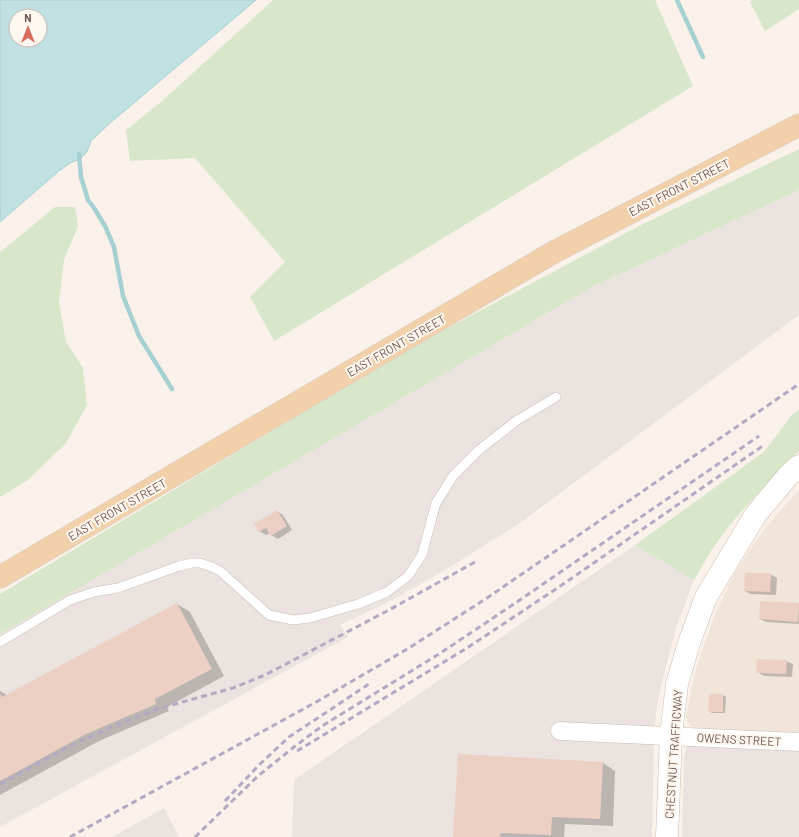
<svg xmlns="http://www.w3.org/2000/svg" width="799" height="837" viewBox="0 0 799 837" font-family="Barlow,sans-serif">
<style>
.residential{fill:#f1e4d9}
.industrial{fill:#eae3df}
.green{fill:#d8e7c9}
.water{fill:#c0e1e2;stroke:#a7d0d3;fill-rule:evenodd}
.shadow{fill:#0003}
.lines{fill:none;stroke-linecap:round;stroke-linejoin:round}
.stream{stroke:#a7d0d3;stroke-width:4.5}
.building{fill:#edd0c4}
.lane-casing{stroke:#ccbab1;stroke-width:10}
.street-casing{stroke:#ccbab1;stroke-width:19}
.secondary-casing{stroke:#d0bcb1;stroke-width:23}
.primary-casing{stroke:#d5cdca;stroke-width:23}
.lane{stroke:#fff;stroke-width:9}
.street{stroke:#fff;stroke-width:18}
.secondary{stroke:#fff;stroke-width:22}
.primary{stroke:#f1d0aa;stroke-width:22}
.rail{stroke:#b4a9c4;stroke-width:3;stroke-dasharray:6 4;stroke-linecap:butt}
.labels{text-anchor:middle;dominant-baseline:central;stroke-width:4;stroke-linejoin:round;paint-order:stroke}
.street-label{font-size:12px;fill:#735950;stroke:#fdf7f0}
</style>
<rect width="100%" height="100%" fill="#faf2ea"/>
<polygon class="residential" points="799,490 799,731 786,734 698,729 692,727 687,721 686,717 692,684 699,659 716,612 736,570 749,551 765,528"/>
<g class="industrial">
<polygon points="799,190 799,315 523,521 445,570 394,599 340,625 348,637 0,827 0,634 590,288"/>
<polygon points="635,545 694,580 676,628 661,686 656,712 654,741 652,837 292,837 294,780"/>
<polygon points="687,746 799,747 799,837 682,837 684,757"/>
<polygon points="164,808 179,837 112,837"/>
</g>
<g class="green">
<polygon points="273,0 655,0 693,86 274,341 250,297 285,262 195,158 130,161 126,130 162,101"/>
<polygon points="752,0 799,0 799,9 765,31 750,2"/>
<polygon points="799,149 799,190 590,288 0,634 0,594 320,402 444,330 641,225"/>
<polygon points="55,207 75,207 78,226 64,260 59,303 66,342 83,368 87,405 66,443 28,480 0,497 0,252"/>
<path d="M799,410V451C768,482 736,514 711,551C705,560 700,571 694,580L635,545L764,452L792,415Z"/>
</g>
<path class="water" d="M0,0H256L110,123L91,141L87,152L80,159L70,163L59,171L0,222ZM16,16H40V40H16Z"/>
<g class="shadow">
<polygon points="277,511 283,515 292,530 278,539 271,535 270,533 266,535 259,531"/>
<polygon points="770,574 777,578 776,595 751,594 745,591"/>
<polygon points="177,604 190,612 224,676 167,707 169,711 99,741 0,795 0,691 7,695"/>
<polygon points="799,604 799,624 766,622 760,619"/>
<polygon points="786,661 793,664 792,677 764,676 757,672"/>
<polygon points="723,695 726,697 725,713 712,713 709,711"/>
<polygon points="603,763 615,771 613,826 565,824 564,837 454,837"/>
</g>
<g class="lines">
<g class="stream">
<polyline points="677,0 703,57"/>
<polyline points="79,154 81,177 88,200 94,208 105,226 114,247 123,296 139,336 172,389"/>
</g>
</g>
<g class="building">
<polygon points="277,510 287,526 271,536 266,528 259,532 254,524"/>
<polygon points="745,573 771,573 770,592 744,591"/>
<polygon points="760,601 799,603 798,622 759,619"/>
<polygon points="177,603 212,669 155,699 156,704 86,734 0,781 0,694 2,697"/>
<polygon points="757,659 787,660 786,674 756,673"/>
<polygon points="709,694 723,694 723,712 708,712"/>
<polygon points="458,754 603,762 600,819 552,817 551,835 501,833 500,837 453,837"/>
</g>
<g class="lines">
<defs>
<polyline id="lane" points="0,642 70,600 94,592 118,588 179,566 192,563 200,563 212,567 220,571 269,615 293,620 310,618 358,604 387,592 408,576 422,555 436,503 453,476 479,450 516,421 556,397"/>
<polyline id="street" points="560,731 799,742"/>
<polyline id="secondary" points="667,837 671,735 677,684 689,643 706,597 756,514 788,476 799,466"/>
<polyline id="primary" points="0,577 554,252 799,125"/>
</defs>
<use href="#lane" class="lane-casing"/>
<use href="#street" class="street-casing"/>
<use href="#secondary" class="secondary-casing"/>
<use href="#primary" class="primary-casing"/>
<use href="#lane" class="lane"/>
<use href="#street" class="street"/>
<use href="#secondary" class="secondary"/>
<use href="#primary" class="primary"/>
<g class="rail">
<polyline points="297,751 467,648 559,587 764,445"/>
<polyline points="0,784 72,745 112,727 157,709 233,688 265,675 389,610 475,562"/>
<polyline points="225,801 260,764 289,737 369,684"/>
<polyline points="70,837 318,701 409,648 487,598 799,384"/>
<polyline points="195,837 258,776 294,747 322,726 439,654 511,606 759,436"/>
</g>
</g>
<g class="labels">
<g class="street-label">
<text transform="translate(679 187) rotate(-27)">EAST FRONT STREET</text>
<text transform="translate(396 345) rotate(-30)">EAST FRONT STREET</text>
<text transform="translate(117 509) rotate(-30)">EAST FRONT STREET</text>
<text transform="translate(739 739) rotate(3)">OWENS STREET</text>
<text transform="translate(673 754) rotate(-86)">CHESTNUT TRAFFICWAY</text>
</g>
</g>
<g transform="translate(28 28)"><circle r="19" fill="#fdf7f0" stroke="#c6b8b0"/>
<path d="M0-3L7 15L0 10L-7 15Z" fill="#d76c5d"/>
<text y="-6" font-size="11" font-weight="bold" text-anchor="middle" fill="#735950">N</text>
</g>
</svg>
